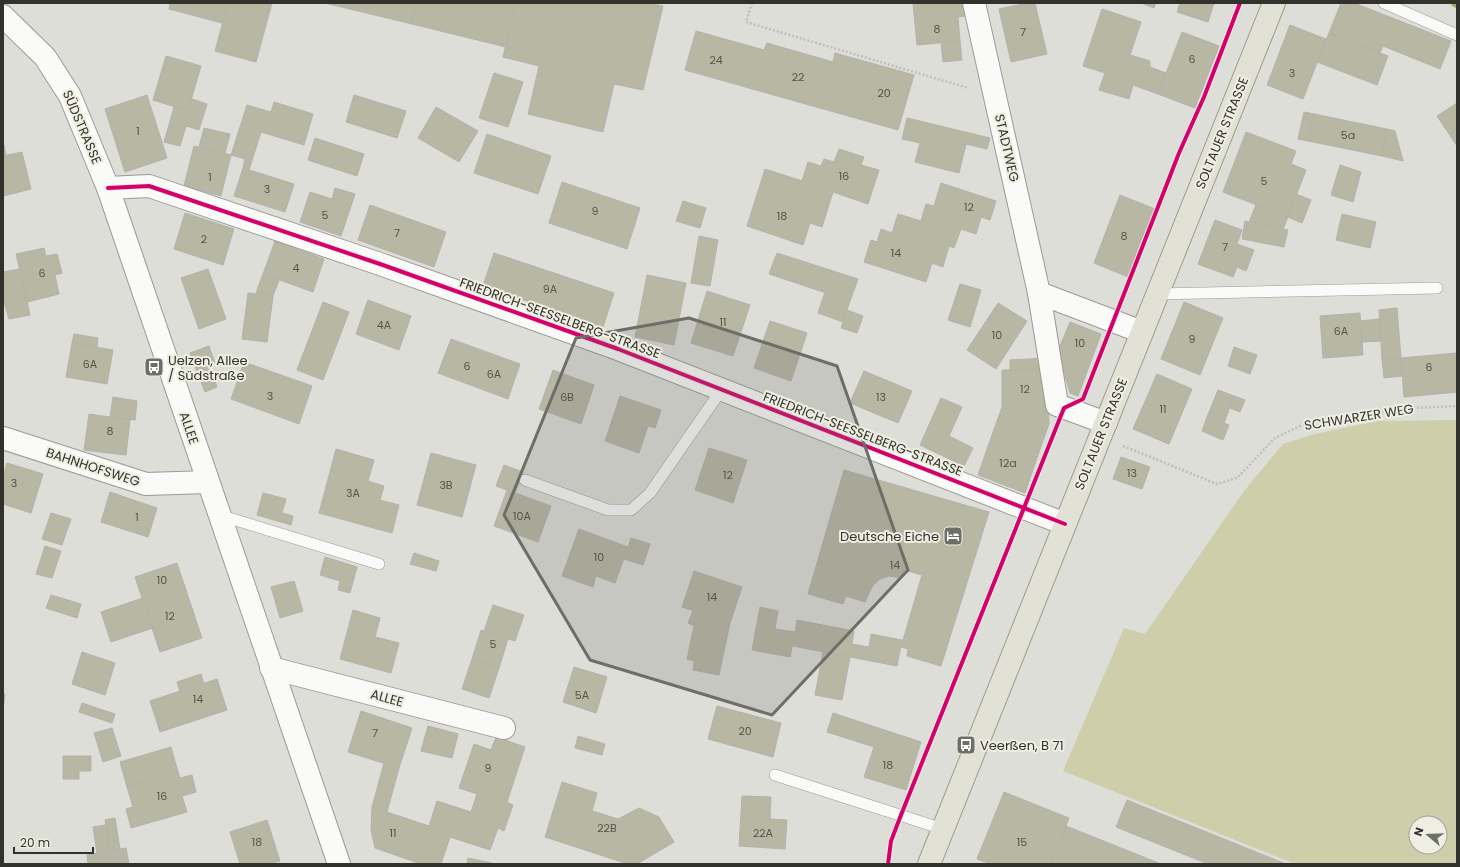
<svg xmlns="http://www.w3.org/2000/svg" width="1460" height="867" viewBox="0 0 1460 867" font-family="Poppins,sans-serif">
<style>
.green{fill:#cfceaa;fill-rule:evenodd}
.lines{fill:none;stroke-linecap:round;stroke-linejoin:round}
.stream{stroke:#a7a464;stroke-width:8}
.building{fill:#b8b7a4;stroke:#b2b2ad}
.lane-casing{stroke:#9a9a95;stroke-width:12}
.street-casing{stroke:#9a9a95;stroke-width:24}
.primary-casing{stroke:#9e9d88;stroke-width:24}
.path{stroke:#bebebc;stroke-width:2.5;stroke-dasharray:2 2;stroke-linecap:butt}
.lane{stroke:#fafaf9;stroke-width:11}
.street{stroke:#fafaf9;stroke-width:22}
.primary{stroke:#e2e1d6;stroke-width:22}
.cycleway-casing{stroke:#eeeee2;stroke-width:6}
.cycleway{stroke:#d6006c;stroke-width:4}
.marked{fill:#6e6e69;fill-opacity:0.2;stroke:#6e6e69;stroke-width:3;stroke-linejoin:round}
.labels{text-anchor:middle;dominant-baseline:central;stroke-width:4;stroke-linejoin:round;paint-order:stroke}
.number-label{font-size:11px;fill:#54534b}
.street-label{font-size:13px;fill:#32322d;stroke:#eeeee2}
.poi-label{font-size:13px;fill:#32322d;stroke:#eeeee2;text-anchor:start}
</style>
<rect width="100%" height="100%" fill="#deded8"/>
<path class="green" d="M1457,420V864H1295L1063,771L1124,628L1145,634L1244,491L1283,444L1315,434L1378,421ZM1416,823H1440V847H1416Z"/>
<g class="lines">
<polyline class="stream" points="1455,3 1457,4"/>
</g>
<g class="building">
<polygon points="170,3 228,3 222,23 169,9"/>
<polygon points="228,3 272,3 256,62 215,51"/>
<polygon points="325,3 417,3 412,24"/>
<polygon points="417,3 516,3 506,47 412,24"/>
<polygon points="516,3 649,3 663,6 643,90 614,84 603,132 528,114 539,66 503,57"/>
<polygon points="913,3 963,3 965,16 958,17 960,41 917,45"/>
<polygon points="1028,3 1035,3 1047,54 1011,62 999,9"/>
<polygon points="1141,3 1156,3 1154,8"/>
<polygon points="1180,3 1214,3 1208,22 1177,12"/>
<polygon points="1341,3 1354,3 1451,41 1440,69 1383,46 1380,53 1329,33"/>
<polygon points="1102,9 1141,22 1130,55 1150,61 1150,67 1166,73 1158,94 1133,85 1129,99 1099,90 1105,73 1083,66"/>
<polygon points="1290,25 1326,39 1303,99 1267,85"/>
<polygon points="696,31 764,50 767,43 833,62 835,53 914,75 898,130 685,70"/>
<polygon points="1182,32 1219,46 1195,108 1158,94"/>
<polygon points="1329,33 1388,56 1377,85 1317,62"/>
<polygon points="960,41 962,60 943,62 941,42"/>
<polygon points="166,56 201,66 188,111 153,100"/>
<polygon points="494,73 523,82 508,127 479,118"/>
<polygon points="147,95 167,158 125,172 105,109"/>
<polygon points="354,95 406,111 397,138 346,122"/>
<polygon points="192,99 207,104 199,130 186,126 180,146 164,142 174,107 188,111"/>
<polygon points="274,102 313,114 304,145 261,132 249,170 243,168 245,159 231,155 247,105 271,112"/>
<polygon points="1457,103 1457,146 1437,116"/>
<polygon points="436,107 478,131 459,162 418,138"/>
<polygon points="1304,112 1314,114 1308,141 1298,139"/>
<polygon points="1314,114 1387,129 1382,156 1308,141"/>
<polygon points="907,118 990,138 987,149 966,144 959,173 915,162 920,143 902,139"/>
<polygon points="204,128 230,134 225,153 199,147"/>
<polygon points="1387,129 1395,131 1403,161 1382,156"/>
<polygon points="1246,132 1296,151 1291,164 1306,170 1288,217 1223,192"/>
<polygon points="487,134 551,156 538,194 474,173"/>
<polygon points="315,138 364,154 357,176 308,160"/>
<polygon points="4,145 6,155 3,156 3,146"/>
<polygon points="194,146 231,155 221,196 184,186"/>
<polygon points="839,149 864,157 861,165 879,170 868,204 833,192 822,227 810,223 803,245 747,226 765,169 802,181 808,162 821,166 824,159 834,162"/>
<polygon points="22,152 31,189 3,196 3,156"/>
<polygon points="1340,165 1361,172 1353,202 1331,195"/>
<polygon points="243,168 294,184 285,212 234,196"/>
<polygon points="562,182 640,208 627,249 549,223"/>
<polygon points="941,183 996,201 990,220 981,217 976,234 961,229 954,248 949,246 943,267 932,263 926,282 864,262 871,240 877,242 881,229 892,233 898,214 921,221 926,204 934,206"/>
<polygon points="335,188 355,194 341,236 300,222 310,192 332,199"/>
<polygon points="1296,194 1311,200 1302,223 1288,217"/>
<polygon points="1120,195 1155,209 1128,277 1094,263"/>
<polygon points="683,201 706,208 700,228 676,221"/>
<polygon points="370,205 446,232 434,267 358,240"/>
<polygon points="1256,205 1288,217 1283,229 1249,222"/>
<polygon points="185,213 234,229 223,265 174,249"/>
<polygon points="1342,214 1376,222 1370,248 1336,240"/>
<polygon points="1215,220 1242,230 1237,244 1254,250 1246,271 1237,267 1233,277 1198,264"/>
<polygon points="1245,221 1288,230 1284,247 1242,239"/>
<polygon points="699,236 718,240 710,286 691,283"/>
<polygon points="275,241 324,259 313,292 263,274"/>
<polygon points="44,248 46,256 57,254 62,273 55,275 59,294 27,302 16,254"/>
<polygon points="494,253 614,293 603,327 483,286"/>
<polygon points="777,253 858,279 850,301 769,274"/>
<polygon points="20,269 30,315 9,319 3,299 3,272"/>
<polygon points="208,269 226,319 199,329 181,278"/>
<polygon points="263,274 279,280 273,296 256,293"/>
<polygon points="647,275 686,283 674,345 635,337"/>
<polygon points="960,284 981,290 970,327 948,320"/>
<polygon points="707,291 750,305 733,356 691,343"/>
<polygon points="825,292 850,301 843,322 818,313"/>
<polygon points="248,293 273,296 267,342 242,339"/>
<polygon points="368,300 411,316 399,350 356,334"/>
<polygon points="323,302 349,312 323,380 297,370"/>
<polygon points="1184,302 1223,318 1200,375 1161,359"/>
<polygon points="998,303 1027,321 996,369 967,350"/>
<polygon points="1397,308 1401,358 1382,359 1379,310"/>
<polygon points="847,310 863,316 857,333 841,328"/>
<polygon points="1360,313 1363,355 1323,358 1320,316"/>
<polygon points="1379,319 1381,341 1362,342 1360,321"/>
<polygon points="770,321 807,333 791,381 754,368"/>
<polygon points="1070,322 1101,334 1087,372 1061,362 1058,351"/>
<polygon points="74,334 98,338 97,347 72,343"/>
<polygon points="451,339 520,364 508,399 438,373"/>
<polygon points="72,343 113,350 107,384 66,377"/>
<polygon points="209,346 215,363 209,365 217,387 205,392 190,353"/>
<polygon points="1234,347 1257,355 1250,374 1228,366"/>
<polygon points="1457,353 1457,392 1404,397 1401,358"/>
<polygon points="1047,358 1047,369 1010,370 1010,360"/>
<polygon points="1401,358 1402,376 1384,378 1382,359"/>
<polygon points="244,362 312,386 299,424 231,399"/>
<polygon points="1061,362 1087,372 1078,396 1070,393"/>
<polygon points="1047,369 1049,424 1002,407 1002,370"/>
<polygon points="553,370 594,385 581,424 539,409"/>
<polygon points="864,371 912,391 898,423 850,403"/>
<polygon points="1157,374 1192,389 1169,444 1133,429"/>
<polygon points="1218,390 1234,396 1224,423 1207,417"/>
<polygon points="620,396 661,410 655,428 648,426 639,453 605,441"/>
<polygon points="1234,396 1245,400 1240,412 1230,408"/>
<polygon points="113,397 137,401 135,420 110,417"/>
<polygon points="941,398 962,407 949,436 973,448 964,466 920,445"/>
<polygon points="1002,407 1049,424 1039,452 992,435"/>
<polygon points="89,414 130,420 126,455 84,450"/>
<polygon points="1207,417 1229,425 1223,440 1202,431"/>
<polygon points="992,435 1039,452 1025,493 978,475"/>
<polygon points="709,448 747,460 733,503 695,490"/>
<polygon points="336,449 374,460 368,481 384,486 380,500 399,505 392,533 319,513"/>
<polygon points="431,453 476,465 462,517 417,505"/>
<polygon points="1121,457 1150,467 1142,489 1113,479"/>
<polygon points="7,463 43,474 31,513 3,504 3,477"/>
<polygon points="504,465 523,472 515,493 496,486"/>
<polygon points="844,470 989,512 941,666 907,656 908,649 901,647 922,575 904,570 901,578 889,576 880,579 873,585 865,602 846,596 843,604 808,594"/>
<polygon points="507,490 551,506 538,542 494,526"/>
<polygon points="110,492 157,508 148,537 101,522"/>
<polygon points="263,493 286,499 282,513 293,516 291,525 257,515"/>
<polygon points="51,513 71,519 62,545 42,539"/>
<polygon points="579,529 628,547 615,583 596,576 593,587 562,576"/>
<polygon points="631,538 650,544 643,565 624,559"/>
<polygon points="45,546 61,551 52,578 36,574"/>
<polygon points="414,553 439,561 436,571 410,564"/>
<polygon points="325,557 357,567 350,593 338,590 340,581 320,575"/>
<polygon points="177,563 202,638 160,652 135,577"/>
<polygon points="694,571 742,587 730,623 682,607"/>
<polygon points="294,581 303,611 280,618 271,587"/>
<polygon points="51,595 81,604 77,618 46,608"/>
<polygon points="143,598 153,628 111,642 101,612"/>
<polygon points="493,605 524,615 515,641 484,631"/>
<polygon points="760,607 778,611 775,629 795,632 790,657 752,650"/>
<polygon points="353,610 380,618 375,637 399,643 391,673 340,659"/>
<polygon points="693,611 730,623 719,675 693,670 694,661 687,659 694,626 688,623"/>
<polygon points="797,620 854,631 852,644 869,647 871,634 902,640 897,666 793,646"/>
<polygon points="481,630 508,639 499,668 472,659"/>
<polygon points="82,652 115,663 105,695 72,684"/>
<polygon points="823,652 850,657 842,700 815,695"/>
<polygon points="472,659 499,668 489,698 462,689"/>
<polygon points="574,667 607,677 596,713 563,702"/>
<polygon points="201,674 204,684 180,692 177,682"/>
<polygon points="217,679 227,710 160,732 150,701"/>
<polygon points="3,694 5,694 3,710"/>
<polygon points="82,703 115,714 112,723 79,712"/>
<polygon points="717,706 781,723 773,757 708,739"/>
<polygon points="361,711 412,728 399,768 348,752"/>
<polygon points="833,713 921,742 906,790 864,777 874,747 827,732"/>
<polygon points="428,726 458,734 452,758 421,751"/>
<polygon points="112,728 121,756 103,762 94,733"/>
<polygon points="578,736 605,744 602,755 575,748"/>
<polygon points="496,737 525,747 507,802 513,805 504,831 498,828 490,850 450,837 441,864 421,864 375,848 371,830 372,807 384,763 399,768 387,812 429,826 437,801 471,812 477,794 459,788 474,744 491,750"/>
<polygon points="171,747 178,772 127,787 120,762"/>
<polygon points="63,756 91,756 91,771 79,771 79,779 63,779"/>
<polygon points="178,772 180,778 192,775 196,792 182,796 187,812 131,828 126,809 133,807 127,787"/>
<polygon points="562,782 597,793 592,811 618,819 639,808 659,817 674,842 637,864 628,864 545,837"/>
<polygon points="1004,792 1069,818 1051,864 991,864 977,859"/>
<polygon points="742,796 771,797 770,819 787,820 785,849 739,846"/>
<polygon points="1127,800 1286,864 1208,864 1116,827"/>
<polygon points="115,818 120,849 110,851 105,820"/>
<polygon points="267,820 280,861 270,864 240,864 230,832"/>
<polygon points="106,825 110,851 97,853 93,827"/>
<polygon points="1066,826 1161,864 1051,864"/>
<polygon points="126,848 129,864 88,864 87,855"/>
<polygon points="468,858 492,863 492,864 467,864"/>
</g>
<g class="lines">
<defs>
<g id="lane">
<polyline points="1384,3 1457,35"/>
<polyline points="1157,294 1437,288"/>
<polyline points="525,480 608,510 631,510 650,493 722,389"/>
<polyline points="219,515 379,564"/>
<polyline points="775,775 943,829"/>
</g>
<g id="street">
<polyline points="974,3 1039,293 1142,332"/>
<polyline points="3,16 45,57 70,96 108,188 339,864"/>
<polyline points="108,188 149,186 380,264 618,349 1065,524"/>
<polyline points="1039,293 1057,405 1106,423"/>
<polyline points="3,438 146,484 208,482"/>
<polyline points="271,668 504,728"/>
</g>
<polyline id="primary" points="929,864 1274,3"/>
</defs>
<use href="#lane" class="lane-casing"/>
<use href="#street" class="street-casing"/>
<use href="#primary" class="primary-casing"/>
<g class="path">
<polyline points="752,3 746,22 968,88"/>
<polyline points="1123,446 1217,484 1237,478 1275,438 1304,424 1411,408 1457,406"/>
</g>
<use href="#lane" class="lane"/>
<use href="#street" class="street"/>
<use href="#primary" class="primary"/>
<defs>
<g id="cycleway">
<polyline points="108,188 149,186 380,264 618,349 1065,524"/>
<polyline points="888,864 891,841 901,815 1064,408 1083,399 1179,153 1204,97 1240,3"/>
</g>
</defs>
<use href="#cycleway" class="cycleway-casing"/>
<use href="#cycleway" class="cycleway"/>
</g>
<path class="marked" d="M689,318L837,366L908,570L772,715L590,660L504,515L576,338Z"/>
<defs>
<symbol id="bus-square" viewBox="-11 -11 22 22"><rect x="-9" y="-9" width="18" height="18" rx="4" fill="#6e6e69" stroke="#eeeee2"/><path d="M-5-6H5V4H4V6H2V4H-2V6H-4V4H-5ZM-3.5-4V0h7V-4ZM-3.5 1.2v1.5H-2V1.2ZM2 1.2v1.5H3.5V1.2Z" fill="#fff"/></symbol>
<symbol id="hotel-square" viewBox="-11 -11 22 22"><rect x="-9" y="-9" width="18" height="18" rx="4" fill="#6e6e69" stroke="#eeeee2"/><path d="M-6-4.5h1.5V1H6V5H4.5V3h-9V5H-6ZM-4 0a1.8 1.8 0 1 1 3.6 0ZM.5 0V-2.5h3Q6-2.5 6 0Z" fill="#fff"/></symbol>
</defs>
<g fill-rule="evenodd">
<use href="#bus-square" x="143" y="356" width="22" height="22"/>
<use href="#hotel-square" x="942" y="525" width="22" height="22"/>
<use href="#bus-square" x="955" y="734" width="22" height="22"/>
</g>
<g class="labels">
<g class="number-label">
<text x="937" y="29">8</text>
<text x="1023" y="32">7</text>
<text x="1192" y="59">6</text>
<text x="716" y="60">24</text>
<text x="1292" y="73">3</text>
<text x="798" y="77">22</text>
<text x="884" y="93">20</text>
<text x="138" y="131">1</text>
<text x="1348" y="135">5a</text>
<text x="844" y="176">16</text>
<text x="210" y="177">1</text>
<text x="1264" y="181">5</text>
<text x="267" y="189">3</text>
<text x="969" y="207">12</text>
<text x="595" y="211">9</text>
<text x="325" y="215">5</text>
<text x="782" y="216">18</text>
<text x="397" y="233">7</text>
<text x="1124" y="236">8</text>
<text x="204" y="239">2</text>
<text x="1225" y="247">7</text>
<text x="896" y="253">14</text>
<text x="296" y="268">4</text>
<text x="42" y="273">6</text>
<text x="550" y="289">9A</text>
<text x="723" y="322">11</text>
<text x="384" y="325">4A</text>
<text x="1341" y="331">6A</text>
<text x="997" y="335">10</text>
<text x="1192" y="339">9</text>
<text x="1080" y="343">10</text>
<text x="90" y="364">6A</text>
<text x="467" y="366">6</text>
<text x="1429" y="367">6</text>
<text x="494" y="374">6A</text>
<text x="1025" y="389">12</text>
<text x="270" y="396">3</text>
<text x="567" y="397">6B</text>
<text x="881" y="397">13</text>
<text x="1163" y="409">11</text>
<text x="110" y="431">8</text>
<text x="1008" y="463">12a</text>
<text x="1132" y="473">13</text>
<text x="728" y="475">12</text>
<text x="14" y="483">3</text>
<text x="446" y="485">3B</text>
<text x="353" y="493">3A</text>
<text x="522" y="516">10A</text>
<text x="137" y="517">1</text>
<text x="599" y="557">10</text>
<text x="895" y="565">14</text>
<text x="162" y="580">10</text>
<text x="712" y="597">14</text>
<text x="170" y="616">12</text>
<text x="493" y="644">5</text>
<text x="582" y="695">5A</text>
<text x="198" y="699">14</text>
<text x="745" y="731">20</text>
<text x="375" y="733">7</text>
<text x="888" y="765">18</text>
<text x="488" y="768">9</text>
<text x="162" y="796">16</text>
<text x="607" y="828">22B</text>
<text x="393" y="833">11</text>
<text x="763" y="833">22A</text>
<text x="257" y="842">18</text>
<text x="1022" y="842">15</text>
</g>
<g class="street-label">
<text transform="translate(82 127) rotate(67)">SÜDSTRASSE</text>
<text transform="translate(1222 133) rotate(-68)">SOLTAUER STRASSE</text>
<text transform="translate(1007 148) rotate(77)">STADTWEG</text>
<text transform="translate(560 318) rotate(20)">FRIEDRICH-SEESSELBERG-STRASSE</text>
<text transform="translate(1359 417) rotate(-9)">SCHWARZER WEG</text>
<text transform="translate(189 428) rotate(71)">ALLEE</text>
<text transform="translate(863 434) rotate(21)">FRIEDRICH-SEESSELBERG-STRASSE</text>
<text transform="translate(1101 434) rotate(-68)">SOLTAUER STRASSE</text>
<text transform="translate(93 467) rotate(18)">BAHNHOFSWEG</text>
<text transform="translate(387 698) rotate(15)">ALLEE</text>
</g>
<g class="poi-label">
<text x="168" y="360">Uelzen, Allee<tspan x="168" dy="15">/ Südstraße</tspan></text>
<text x="939" y="536" text-anchor="end">Deutsche Eiche</text>
<text x="980" y="745">Veerßen, B 71</text>
</g>
</g>
<rect width="1460" height="867" fill="none" stroke="#32322d" stroke-width="8"/>
<g transform="translate(1428 835) rotate(289)"><circle r="19" fill="#eeeee2" stroke="#a3a39a"/>
<path d="M0-3L7 15L0 10L-7 15Z" fill="#6e6e69"/>
<text y="-6" font-size="11" font-weight="bold" text-anchor="middle" fill="#32322d">N</text>
</g>
<path d="M14 847v6h79v-6" fill="none" stroke="#32322d" stroke-width="2"/>
<text x="20" y="847" font-size="12" fill="#32322d" stroke="#eeeee2" stroke-width="3" paint-order="stroke">20 m</text>
</svg>
